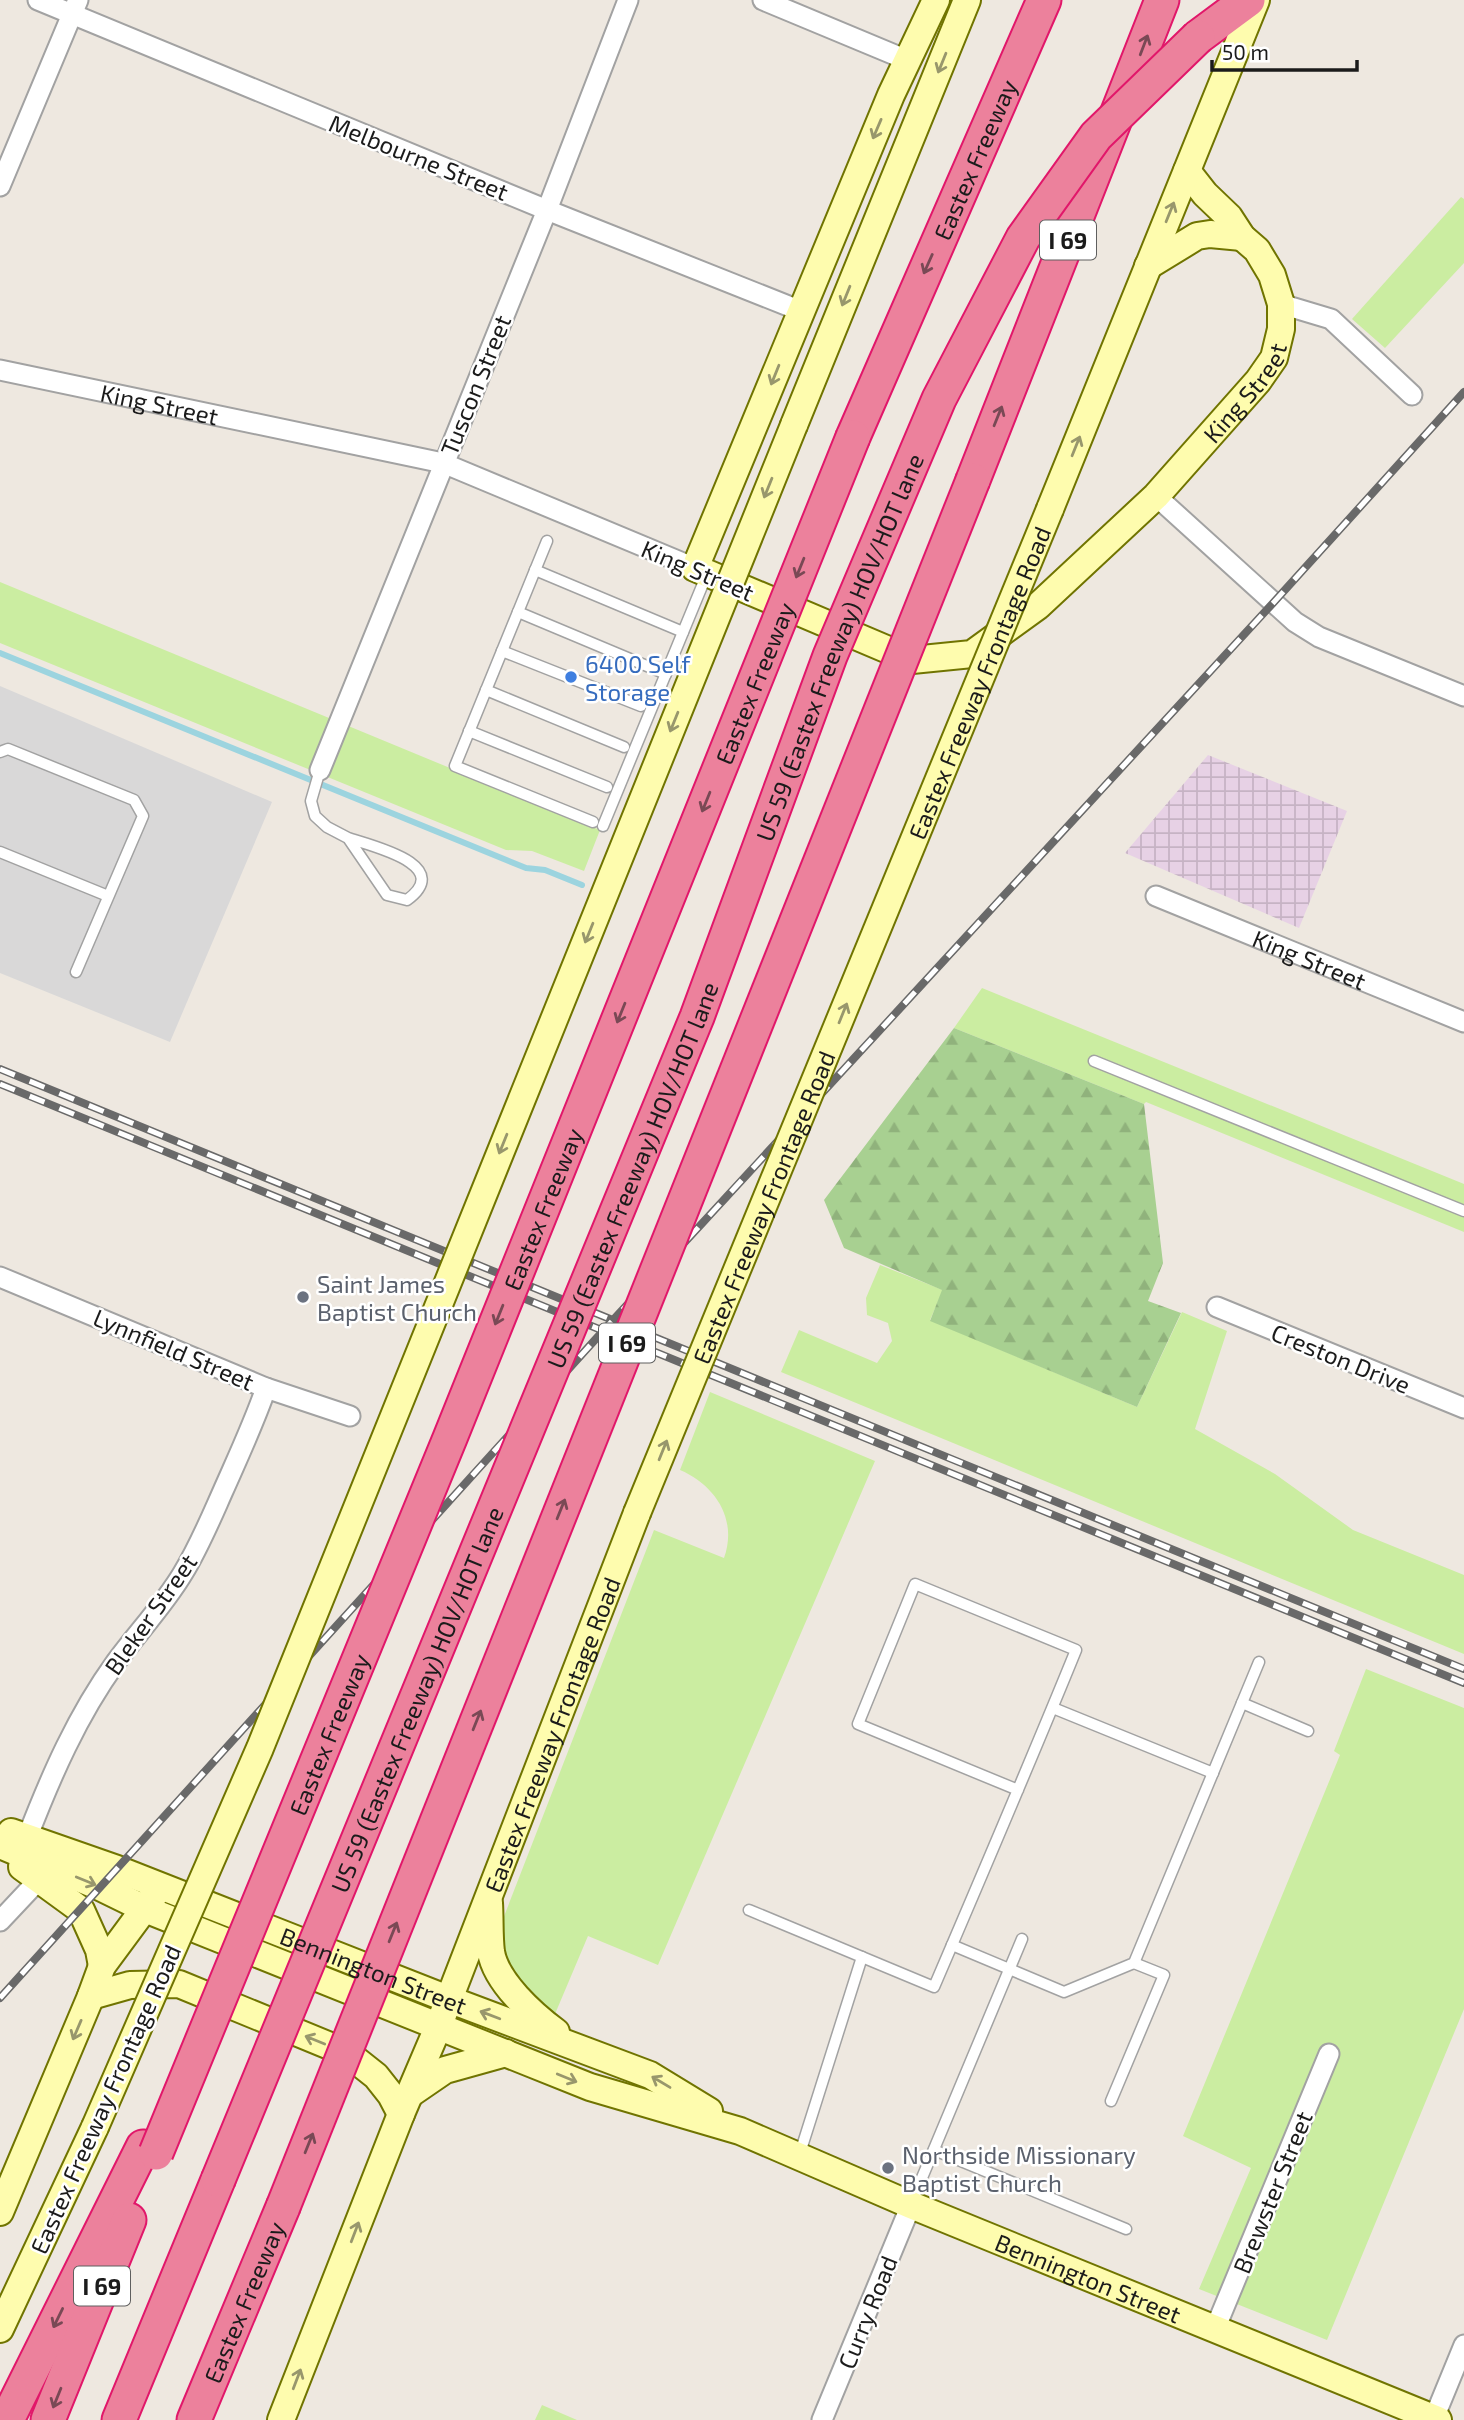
<svg xmlns="http://www.w3.org/2000/svg" width="1464" height="2420" viewBox="0 0 1464 2420" font-family="'Exo 2',sans-serif">
<style>
.residential{fill:#d9d8d8}
.industrial{fill:url(#industrial-grid)}
.grass{fill:#cbeda1}
.forest{fill:url(#forest-firs)}
.lines{fill:none;stroke-linecap:round;stroke-linejoin:round}
.stream{stroke:#9cd4df;stroke-width:6}
.lane-casing{stroke:#a2a2a2;stroke-width:13}
.street-casing{stroke:#a2a2a2;stroke-width:23}
.secondary-casing{stroke:#707400;stroke-width:30}
.highway-casing{stroke:#e1176a;stroke-width:37}
.lane{stroke:#fff;stroke-width:10}
.street{stroke:#fff;stroke-width:19}
.secondary{stroke:#fefcae;stroke-width:26}
.highway{stroke:#ec819c;stroke-width:33}
.rail-casing{stroke:#696969;stroke-width:8}
.rail{stroke:#fff;stroke-width:5;stroke-dasharray:16;stroke-linecap:butt}
.secondary-bridge-casing{stroke:#707400;stroke-width:30;stroke-linecap:butt}
.highway-bridge-casing{stroke:#e1176a;stroke-width:37;stroke-linecap:butt}
.secondary-bridge{stroke:#fefcae;stroke-width:26}
.highway-bridge{stroke:#ec819c;stroke-width:33}
.oneway{stroke:#794955}
.oneway2{stroke:#98976c}
.shop-dot{fill:#3f7fe0;stroke:#fff;stroke-width:2.5}
.worship-dot{fill:#6b7280;stroke:#fff;stroke-width:2.5}
.labels{text-anchor:middle;dominant-baseline:central;stroke-width:5;stroke-linejoin:round;paint-order:stroke}
.shield{fill:#fff;stroke:#5f5f5f;stroke-width:2}
.shield-label{font-size:23px;font-weight:bold;fill:#1b1b1b}
.street-label{font-size:24px;fill:#1b1b1b;stroke:#fff}
.shop-label{font-size:24px;fill:#366cbe;stroke:#fff;text-anchor:start}
.worship-label{font-size:24px;fill:#5b616d;stroke:#fff;text-anchor:start}
</style>
<defs>
<pattern id="industrial-grid" width="8" height="8" patternUnits="userSpaceOnUse" patternTransform="scale(1.75)"><rect width="8" height="8" fill="#e7d1e5"/><path d="M0 4h8M4 0v8" fill="none" stroke="#c6b3c4"/></pattern>
<pattern id="forest-firs" width="22" height="20" patternUnits="userSpaceOnUse" patternTransform="scale(1.75)"><rect width="22" height="20" fill="#a8d091"/><path d="M5 1l3.5 6h-7zM16 11l3.5 6h-7z" fill="#90b27c"/></pattern>
</defs>
<rect width="100%" height="100%" fill="#eee8e0"/>
<polygon class="residential" points="0,686 272,802 170,1042 0,973"/>
<polygon class="industrial" points="1208,755 1347,811 1299,928 1125,853"/>
<g class="grass">
<polygon points="1461,197 1464,199 1464,263 1385,348 1352,319"/>
<polygon points="0,582 600,830 584,871 532,851 506,850 0,643"/>
<polygon points="982,988 1464,1184 1464,1232 1146,1102 1144,1104 954,1028"/>
<polygon points="880,1265 943,1290 930,1320 1137,1407 1182,1312 1227,1331 1195,1429 1275,1474 1353,1530 1464,1575 1464,1654 781,1372 799,1330 877,1363 892,1341 888,1323 867,1315 866,1298"/>
<path d="M710,1392L875,1461L658,1965L588,1936L555,2014C518,1997 511,1972 496,1937L654,1530L724,1558C738,1519 715,1485 680,1470Z"/>
<polygon points="1366,1669 1464,1708 1464,2009 1327,2340 1199,2289 1251,2168 1183,2136 1340,1755 1334,1751"/>
<polygon points="542,2405 577,2420 535,2420"/>
</g>
<polygon class="forest" points="954,1028 1144,1104 1163,1263 1148,1301 1181,1313 1137,1407 930,1321 942,1290 844,1248 824,1200"/>
<g class="lines">
<polyline class="stream" points="0,653 526,868 545,870 582,885"/>
<defs>
<g id="lane">
<polyline points="547,541 455,766 593,822"/>
<polyline points="535,570 683,632"/>
<polyline points="518,612 666,674"/>
<polyline points="502,651 641,706"/>
<polyline points="486,690 624,747"/>
<polyline points="469,731 607,787"/>
<polyline points="0,752 8,749 134,800 143,816 76,972"/>
<path d="M320,770L311,801L315,816L327,827L348,838L387,895L407,900C455,865 372,846 348,838"/>
<polyline points="603,826 707,574"/>
<polyline points="0,852 108,896"/>
<polyline points="1094,1061 1464,1211"/>
<polyline points="1242,1703 1308,1731"/>
<polyline points="1053,1708 1213,1773"/>
<path d="M749,1910L934,1987C982,1875 1030,1763 1076,1650L915,1584L858,1724L1018,1790"/>
<polyline points="952,1945 1064,1992 1134,1963 1259,1662"/>
<polyline points="1111,2101 1164,1975 1134,1963"/>
<polyline points="934,2150 1126,2229"/>
<polyline points="799,2156 862,1957"/>
<polyline points="911,2204 1022,1939"/>
</g>
<g id="street">
<polyline points="38,0 547,210 801,311"/>
<polyline points="763,0 907,60"/>
<polyline points="0,186 78,0"/>
<polyline points="1281,304 1331,319 1412,395"/>
<path id="s1" d="M0,370L443,463L695,568"/>
<polyline points="1156,496 1295,622 1319,637 1464,696"/>
<polyline points="320,770 547,210 628,0"/>
<path id="s2" d="M1156,896L1464,1022"/>
<polyline points="0,1277 266,1388 350,1416"/>
<polyline points="1217,1307 1464,1408"/>
<path d="M27,1838C51,1776 77,1716 116,1662C138,1632 164,1605 183,1573C199,1547 211,1518 223,1491C238,1457 254,1423 266,1388"/>
<polyline points="0,1921 48,1870"/>
<polyline points="1215,2329 1329,2054"/>
<polyline points="1434,2418 1464,2345"/>
<polyline points="822,2420 911,2205"/>
</g>
<g id="secondary">
<path id="s3" d="M936,0L891,95L695,568L912,660L972,654L1038,606L1156,496L1258,381L1274,358L1281,329V304L1272,275L1257,250L1242,237L1229,217L1205,194L1187,171"/>
<polyline points="1148,266 1197,236 1210,234 1242,237"/>
<polyline points="794,425 967,0"/>
<polyline points="1050,509 1256,0"/>
<path id="s4" d="M11,1832L117,1869L448,1999L650,2075L709,2111"/>
<path id="s5" d="M0,1845L100,1887L145,1909L590,2087L740,2131L911,2205L1438,2420"/>
<polyline points="22,1867 81,1910 99,1950 102,1966"/>
<path d="M489,1903C490,1919 489,1936 491,1952C496,1982 533,2015 556,2032"/>
<polyline points="91,1996 130,1985 179,1984 347,2053 376,2076 391,2095 401,2114"/>
<polyline points="410,2094 445,2070 506,2053"/>
<polyline points="0,2212 91,1996 102,1966 153,1897"/>
<polyline points="0,2329 95,2127"/>
<path id="s6" d="M281,2420L401,2114L439,2025L637,1513"/>
</g>
<g id="highway">
<polyline points="1198,37 1248,0"/>
<path id="s7" d="M853,437L1044,0"/>
<polyline points="973,480 1162,0"/>
<polyline points="7,2420 143,2147"/>
<polyline points="48,2420 129,2220"/>
<polyline points="119,2420 218,2180"/>
<path id="s8" d="M194,2420L283,2207"/>
</g>
</defs>
<use href="#lane" class="lane-casing"/>
<use href="#street" class="street-casing"/>
<use href="#secondary" class="secondary-casing"/>
<use href="#highway" class="highway-casing"/>
<use href="#lane" class="lane"/>
<use href="#street" class="street"/>
<use href="#secondary" class="secondary"/>
<use href="#highway" class="highway"/>
<defs>
<g id="rail">
<polyline points="0,1069 1464,1669"/>
<polyline points="0,1084 1464,1683"/>
<polyline points="0,1998 603,1331 1274,602 1464,392"/>
</g>
</defs>
<use href="#rail" class="rail-casing"/>
<use href="#rail" class="rail"/>
<defs>
<g id="secondary-bridge">
<path id="s9" d="M637,1513L1050,509"/>
<polyline points="95,2127 260,1748 794,425"/>
</g>
<g id="highway-bridge">
<path id="s10" d="M156,2153L450,1438L853,437"/>
<path id="s11" d="M218,2180L697,1017L830,656L939,399L1023,238L1096,136L1198,37"/>
<polyline points="283,2207 973,480"/>
</g>
</defs>
<use href="#secondary-bridge" class="secondary-bridge-casing"/>
<use href="#highway-bridge" class="highway-bridge-casing"/>
<use href="#secondary-bridge" class="secondary-bridge"/>
<use href="#highway-bridge" class="highway-bridge"/>
</g>
<defs><path id="oneway-shaft" d="M-6 0H5M1.5-3L5.5 0L1.5 3" fill="none" stroke-width="1.6" stroke-linecap="round" stroke-linejoin="round" transform="scale(1.75)"/></defs>
<g class="oneway">
<use href="#oneway-shaft" transform="translate(1144 45) rotate(-69)"/>
<use href="#oneway-shaft" transform="translate(928 264) rotate(114)"/>
<use href="#oneway-shaft" transform="translate(998 416) rotate(-68)"/>
<use href="#oneway-shaft" transform="translate(800 568) rotate(112)"/>
<use href="#oneway-shaft" transform="translate(706 802) rotate(112)"/>
<use href="#oneway-shaft" transform="translate(621 1013) rotate(112)"/>
<use href="#oneway-shaft" transform="translate(499 1315) rotate(112)"/>
<use href="#oneway-shaft" transform="translate(561 1509) rotate(-68)"/>
<use href="#oneway-shaft" transform="translate(477 1720) rotate(-68)"/>
<use href="#oneway-shaft" transform="translate(393 1932) rotate(-68)"/>
<use href="#oneway-shaft" transform="translate(309 2143) rotate(-68)"/>
<use href="#oneway-shaft" transform="translate(58 2318) rotate(116)"/>
<use href="#oneway-shaft" transform="translate(57 2398) rotate(112)"/>
</g>
<g class="oneway2">
<use href="#oneway-shaft" transform="translate(942 63) rotate(112)"/>
<use href="#oneway-shaft" transform="translate(877 129) rotate(113)"/>
<use href="#oneway-shaft" transform="translate(1170 212) rotate(-68)"/>
<use href="#oneway-shaft" transform="translate(846 296) rotate(112)"/>
<use href="#oneway-shaft" transform="translate(775 375) rotate(112)"/>
<use href="#oneway-shaft" transform="translate(1076 446) rotate(-68)"/>
<use href="#oneway-shaft" transform="translate(768 488) rotate(112)"/>
<use href="#oneway-shaft" transform="translate(674 722) rotate(112)"/>
<use href="#oneway-shaft" transform="translate(589 933) rotate(112)"/>
<use href="#oneway-shaft" transform="translate(843 1013) rotate(-68)"/>
<use href="#oneway-shaft" transform="translate(503 1144) rotate(112)"/>
<use href="#oneway-shaft" transform="translate(663 1450) rotate(-68)"/>
<use href="#oneway-shaft" transform="translate(86 1881) rotate(22)"/>
<use href="#oneway-shaft" transform="translate(490 2015) rotate(-159)"/>
<use href="#oneway-shaft" transform="translate(77 2030) rotate(113)"/>
<use href="#oneway-shaft" transform="translate(315 2040) rotate(-158)"/>
<use href="#oneway-shaft" transform="translate(567 2078) rotate(22)"/>
<use href="#oneway-shaft" transform="translate(661 2082) rotate(-149)"/>
<use href="#oneway-shaft" transform="translate(355 2232) rotate(-69)"/>
<use href="#oneway-shaft" transform="translate(297 2379) rotate(-69)"/>
</g>
<circle class="shop-dot" cx="571" cy="677" r="7"/>
<g class="worship-dot">
<circle cx="303" cy="1297" r="7"/>
<circle cx="888" cy="2168" r="7"/>
</g>
<g class="labels">
<g class="shield">
<rect x="1040" y="220.5" width="56" height="39" rx="5"/>
<rect x="599" y="1323.5" width="56" height="39" rx="5"/>
<rect x="74" y="2266.5" width="56" height="39" rx="5"/>
</g>
<g class="shield-label">
<text x="1068" y="240">I 69</text>
<text x="627" y="1343">I 69</text>
<text x="102" y="2286">I 69</text>
</g>
<g class="street-label">
<text transform="translate(419 157) rotate(22)">Melbourne Street</text>
<text stroke="none"><textPath href="#s7" startOffset="303">Eastex Freeway</textPath></text>
<text transform="translate(475 385) rotate(-68)">Tuscon Street</text>
<text stroke="none"><textPath href="#s3" startOffset="1293">King Street</textPath></text>
<text stroke="none"><textPath href="#s1" startOffset="163">King Street</textPath></text>
<text transform="translate(698 570) rotate(23)">King Street</text>
<text stroke="none"><textPath href="#s11" startOffset="1654">US 59 (Eastex Freeway) HOV/HOT lane</textPath></text>
<text stroke="none"><textPath href="#s10" startOffset="1587">Eastex Freeway</textPath></text>
<text stroke="none"><textPath href="#s9" startOffset="898">Eastex Freeway Frontage Road</textPath></text>
<text stroke="none"><textPath href="#s2" startOffset="166">King Street</textPath></text>
<text stroke="none"><textPath href="#s11" startOffset="1087">US 59 (Eastex Freeway) HOV/HOT lane</textPath></text>
<text stroke="none"><textPath href="#s10" startOffset="1020">Eastex Freeway</textPath></text>
<text stroke="none"><textPath href="#s9" startOffset="331">Eastex Freeway Frontage Road</textPath></text>
<text transform="translate(174 1349) rotate(23)">Lynnfield Street</text>
<text transform="translate(1341 1358) rotate(22)">Creston Drive</text>
<text transform="translate(150 1614) rotate(-55)">Bleker Street</text>
<text stroke="none"><textPath href="#s11" startOffset="520">US 59 (Eastex Freeway) HOV/HOT lane</textPath></text>
<text stroke="none"><textPath href="#s10" startOffset="453">Eastex Freeway</textPath></text>
<text stroke="none"><textPath href="#s6" startOffset="737">Eastex Freeway Frontage Road</textPath></text>
<text stroke="none"><textPath href="#s4" startOffset="388">Bennington Street</textPath></text>
<text transform="translate(105 2099) rotate(-66)">Eastex Freeway Frontage Road</text>
<text transform="translate(1272 2192) rotate(-68)">Brewster Street</text>
<text stroke="none"><textPath href="#s5" startOffset="1172">Bennington Street</textPath></text>
<text stroke="none"><textPath href="#s8" startOffset="128">Eastex Freeway</textPath></text>
<text transform="translate(867 2312) rotate(-68)">Curry Road</text>
</g>
<g class="shop-label">
<text x="585" y="663">6400 Self<tspan x="585" dy="28">Storage</tspan></text>
</g>
<g class="worship-label">
<text x="317" y="1283">Saint James<tspan x="317" dy="28">Baptist Church</tspan></text>
<text x="902" y="2154">Northside Missionary<tspan x="902" dy="28">Baptist Church</tspan></text>
</g>
</g>
<path d="M1212 60v10h145v-10" fill="none" stroke="#1b1b1b" stroke-width="3.5"/>
<text x="1222" y="60" font-size="21" fill="#1b1b1b" stroke="#ffffff" stroke-width="5" paint-order="stroke">50 m</text>
</svg>
